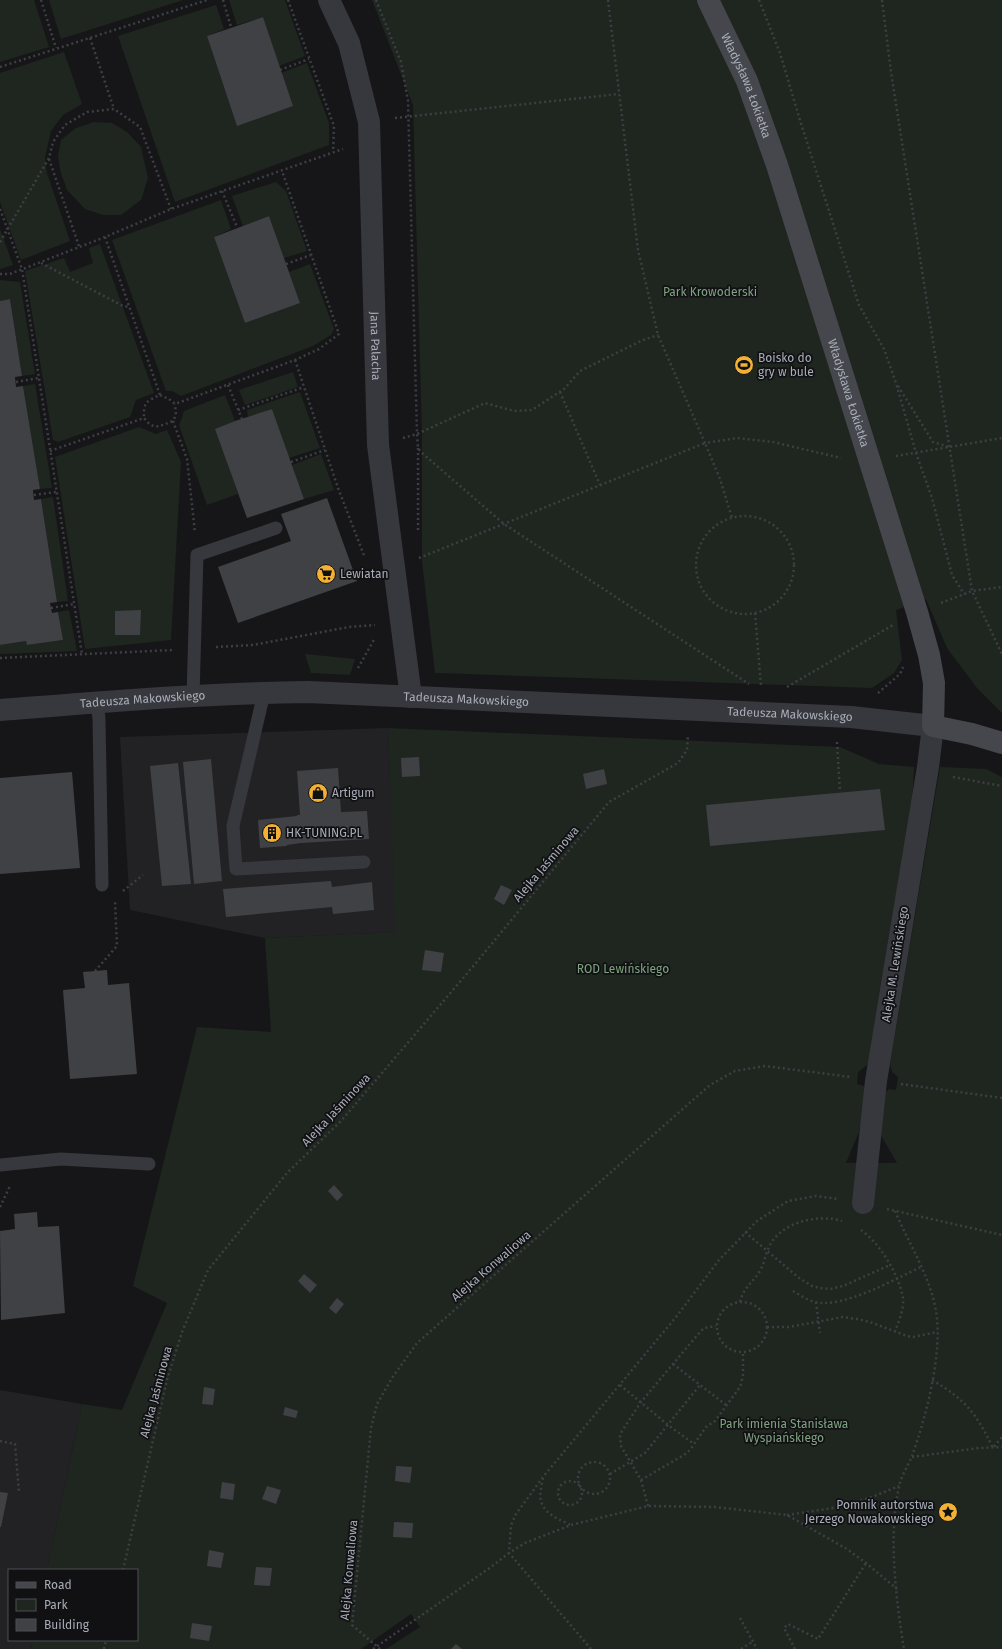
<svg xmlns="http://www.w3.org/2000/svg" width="1002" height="1649" viewBox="0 0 1002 1649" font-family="'Fira Sans',sans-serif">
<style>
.built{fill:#222225}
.green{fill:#1e261f}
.building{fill:#404145}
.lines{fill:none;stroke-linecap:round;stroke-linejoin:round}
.path{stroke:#3d3f44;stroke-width:2.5;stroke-dasharray:2 3;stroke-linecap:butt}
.lane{stroke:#37383d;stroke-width:13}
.street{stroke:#37383d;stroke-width:22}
.secondary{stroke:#45474d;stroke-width:22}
.labels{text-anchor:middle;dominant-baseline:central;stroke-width:3.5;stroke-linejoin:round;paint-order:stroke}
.street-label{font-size:12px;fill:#a8adb8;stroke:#111113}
.park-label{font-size:12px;fill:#7fa381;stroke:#111113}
.poi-label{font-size:12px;fill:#a8adb8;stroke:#111113;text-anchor:start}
</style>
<rect width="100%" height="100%" fill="#161618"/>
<g class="built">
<polygon points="388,728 396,932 265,938 130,910 120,737"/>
<polygon points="0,1390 82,1404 47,1570 9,1570 9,1640 33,1640 31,1649 0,1649"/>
</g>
<g class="green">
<polygon points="0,0 34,0 49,47 0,62"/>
<polygon points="49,0 183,0 61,39"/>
<polygon points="229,0 285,0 305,56 279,66 263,17 237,25"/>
<polygon points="372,0 1002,0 1002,713 977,688 947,648 926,599 896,610 902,660 894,673 872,688 435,673 422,561 422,437 413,105"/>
<polygon points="216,5 224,29 207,36 237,125 292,106 281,73 307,63 329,123 329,145 175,202 118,36"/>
<polygon points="64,52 82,104 63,115 51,131 45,157 47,173 70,241 21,260 0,202 0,73"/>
<polygon points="94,122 112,123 127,132 141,147 148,178 141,200 121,215 103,215 85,209 67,190 60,170 58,156 61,140 76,128"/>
<polygon points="276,182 286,191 307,251 284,258 269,216 243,226 232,196"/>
<polygon points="221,200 231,229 214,237 245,323 300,303 289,272 310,264 334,329 331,335 313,346 181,396 172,391 166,391 112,240"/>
<polygon points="0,229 13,265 0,269"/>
<polygon points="100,244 154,393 136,400 130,417 58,442 53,440 25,271 64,258 70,272 93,263 89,248"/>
<polygon points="0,280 20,282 35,374 22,376 10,299 0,301"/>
<polygon points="293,372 298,387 245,405 239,390"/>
<polygon points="35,384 52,488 40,489 23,386"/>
<polygon points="300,392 320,448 289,458 272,409 248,417 247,410"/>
<polygon points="225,395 235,421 216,429 238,494 207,505 179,425 182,418 184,411"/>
<polygon points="139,427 156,434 167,430 181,462 171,640 85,649 55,457"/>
<polygon points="321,454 334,490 304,499 292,465"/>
<polygon points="53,497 68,601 57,602 41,499"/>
<polygon points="69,610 77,651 0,654 0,645 26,641 27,645 63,640 58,612"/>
<polygon points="305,654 355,659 350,675 311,673"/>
<polygon points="388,728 840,747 879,764 914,767 912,807 870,1063 858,1072 857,1084 867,1087 859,1132 846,1163 897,1163 880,1134 885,1093 889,1089 896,1090 898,1077 892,1072 890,1064 940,767 986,769 1002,777 1002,1649 386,1649 420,1627 411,1614 361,1649 31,1649 33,1640 137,1640 137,1570 47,1570 82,1404 122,1410 167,1303 133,1286 197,1027 271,1032 265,938 395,932"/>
</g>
<g class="building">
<polygon points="263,17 293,106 237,126 207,36"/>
<polygon points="269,216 300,303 245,323 214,237"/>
<polygon points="10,299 22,376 15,377 16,387 23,386 40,489 33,490 34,500 41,499 57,602 50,603 52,613 58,612 63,640 27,645 26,641 0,645 0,301"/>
<polygon points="272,409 304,499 247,518 215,429 235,421"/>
<polygon points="327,498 357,581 238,623 218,567 291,541 281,514"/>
<polygon points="141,610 140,635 115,635 115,611"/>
<polygon points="419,757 420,776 402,777 401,758"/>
<polygon points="211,759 222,881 194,884 183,762"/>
<polygon points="178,763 191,884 162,886 150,766"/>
<polygon points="338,768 341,812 367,811 369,839 301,843 287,845 287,846 260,848 258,820 297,816 297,815 300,815 297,771"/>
<polygon points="604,769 607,784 586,789 583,774"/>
<polygon points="72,772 80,868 0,874 0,778"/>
<polygon points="880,789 885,830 710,846 706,805"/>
<polygon points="331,881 332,887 372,882 374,910 333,914 332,907 226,917 223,889"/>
<polygon points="501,885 512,890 504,905 494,899"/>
<polygon points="425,950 444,953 441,972 422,970"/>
<polygon points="107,970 108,985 129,983 137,1074 70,1079 63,990 85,988 83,972"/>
<polygon points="334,1185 343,1195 337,1201 328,1191"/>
<polygon points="37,1212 38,1227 59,1226 65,1313 1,1320 0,1231 15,1229 14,1214"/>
<polygon points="304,1274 317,1285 310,1293 298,1281"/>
<polygon points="337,1298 344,1304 336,1314 329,1308"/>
<polygon points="204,1387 215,1389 213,1405 202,1404"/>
<polygon points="285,1407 298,1411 296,1418 283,1415"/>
<polygon points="396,1466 412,1467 410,1483 395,1481"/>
<polygon points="222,1482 235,1484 233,1500 220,1498"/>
<polygon points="267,1486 281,1490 276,1504 262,1499"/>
<polygon points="0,1492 8,1493 1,1527 0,1527"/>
<polygon points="394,1522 413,1523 412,1538 393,1537"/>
<polygon points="209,1550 224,1553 221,1568 207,1566"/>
<polygon points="256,1567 272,1568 270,1586 254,1585"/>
<polygon points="192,1623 212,1626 209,1641 190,1638"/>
<polygon points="456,1644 462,1649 451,1649"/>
</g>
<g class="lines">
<g class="path">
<polyline points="41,0 56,48"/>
<polyline points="223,0 231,27"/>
<polyline points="288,0 334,126 333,152"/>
<polyline points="376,0 401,62 408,101 417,434 485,403 514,411 532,410 564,389 580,371 643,340 658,335"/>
<polyline points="608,0 638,250 658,335 705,443 737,438 773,442 841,458"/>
<polyline points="759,0 780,53 799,117 859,305 884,349 896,383 916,453 932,498 952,575 964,594"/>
<polyline points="882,0 891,72 972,591 1002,654"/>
<polyline points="90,38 114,109"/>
<polyline points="0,67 207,0"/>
<polyline points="280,70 309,59"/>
<polyline points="395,118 619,94"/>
<polyline points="49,159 79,246"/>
<polyline points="222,191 237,227"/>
<polyline points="0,209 22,269 82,654"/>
<path d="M105,237L160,395C147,401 143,402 144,418"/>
<polyline points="0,242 49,158 53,142 65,125 87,112 114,109 140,127 171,209"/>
<polyline points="41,263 123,306 130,307"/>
<polyline points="286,264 311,255"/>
<polyline points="0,274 10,274 105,237 171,209 343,149"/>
<polyline points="295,360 338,488 365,558"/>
<polyline points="16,382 39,378"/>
<polyline points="228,385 242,419"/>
<polyline points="898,386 933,442 949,447"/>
<polyline points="560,392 600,485"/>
<polyline points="160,395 169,399 175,404 295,360 319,349 339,334 282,171"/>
<polyline points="238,410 304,387"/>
<polyline points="173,421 187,459 195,533"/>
<polyline points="403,438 417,434 418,448 422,453 504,524 749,684"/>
<polyline points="418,448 418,532"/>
<path d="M50,451L144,418C154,431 160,426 173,421L176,415L175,404"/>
<polyline points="896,456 1002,438"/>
<polyline points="291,462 325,450"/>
<polyline points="34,495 56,492"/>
<circle cx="745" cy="565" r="49"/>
<polyline points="419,558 705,443 720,479 732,518"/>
<polyline points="941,603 972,591 1002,587"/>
<polyline points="51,608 74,604"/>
<polyline points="755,613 761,686"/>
<polyline points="216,647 253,645 349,627 375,625"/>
<polyline points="0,658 173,650"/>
<polyline points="358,668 375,638"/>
<polyline points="787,687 893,625"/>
<polyline points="878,693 900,674 903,667"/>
<polyline points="837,742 840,792"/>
<polyline points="953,777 1002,786"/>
<polyline points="123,891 143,875"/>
<polyline points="95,971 117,946 115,901"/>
<polyline points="901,1084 1002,1098"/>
<polyline points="0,1207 10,1186"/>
<polyline points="887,1209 1002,1235"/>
<path d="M895,1211C909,1244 930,1276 936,1311C943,1353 926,1417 912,1456C908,1466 901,1476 899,1487C888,1535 896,1600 904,1649"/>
<path d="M861,1230C880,1243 899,1275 903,1298C904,1309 899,1321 895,1331"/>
<polyline points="745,1232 799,1278 812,1286 819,1288 830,1289 843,1286 890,1265"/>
<path d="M793,1291C800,1295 807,1300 815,1302C842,1309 895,1279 921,1267"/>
<circle cx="742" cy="1327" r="25"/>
<path d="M740,1302C744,1286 754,1282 761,1269C765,1261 766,1251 771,1243C785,1221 819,1214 842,1221"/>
<polyline points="816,1302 820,1333"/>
<polyline points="767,1327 789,1327 843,1317 857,1319 870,1322 907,1336 913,1337 937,1332"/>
<polyline points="673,1364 726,1405"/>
<path d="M932,1380C965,1399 976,1413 993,1448L1002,1437"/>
<polyline points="620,1385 668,1425 694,1444"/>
<polyline points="0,1441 15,1444 19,1492"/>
<polyline points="912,1457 979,1448 1002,1447"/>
<circle cx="594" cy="1478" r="16"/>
<polyline points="610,1474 645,1453 700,1385"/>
<path d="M543,1478C542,1484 539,1494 541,1501C544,1514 560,1520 571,1525"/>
<polyline points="641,1480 684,1455 690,1450 706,1427 715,1421 740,1387 743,1376 743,1352"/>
<circle cx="570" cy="1493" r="12"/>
<polyline points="648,1506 641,1480 621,1446 620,1437 622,1431 641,1402 700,1332 704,1328 716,1326"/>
<polyline points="787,1515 839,1507 872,1497 899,1486"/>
<polyline points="123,1570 167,1380 182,1332 208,1270 287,1173 341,1121 470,970 609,802 678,763 687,750 688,735"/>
<polyline points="740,1618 757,1649"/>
<polyline points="104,1649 106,1640"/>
<polyline points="373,1649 491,1567 509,1553 525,1543 571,1525 648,1506 715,1507 787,1515 847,1549 866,1563 897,1589"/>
<polyline points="380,1649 352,1625 371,1428 377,1404 392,1378 417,1343 710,1085 735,1071 765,1066 851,1077"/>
<polyline points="591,1649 509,1553 511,1525 516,1514 543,1477 676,1317 719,1260 757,1221 788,1201 816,1196 838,1199"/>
<polyline points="741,1649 752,1642"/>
<polyline points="795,1649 784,1628 788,1624 818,1639 866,1563"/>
</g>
<g class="lane">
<polyline points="264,693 233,826 236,869 364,862"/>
<polyline points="193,697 197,555 276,528"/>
<polyline points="97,702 99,719 102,885"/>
<polyline points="0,1165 61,1159 149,1164"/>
</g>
<g class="street">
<path id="s1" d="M329,0L349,43L369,122L378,445L411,697"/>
<path id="s2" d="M0,710C102,702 205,693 308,692L851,717L933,726L928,767L876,1081L863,1203"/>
</g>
<path class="secondary" id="s3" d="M708,0L747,81L777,165L917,612L929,655L934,683L933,726L972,734L1002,743"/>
</g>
<defs>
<symbol id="stadium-disc" viewBox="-11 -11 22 22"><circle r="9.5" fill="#f2b134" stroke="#111113"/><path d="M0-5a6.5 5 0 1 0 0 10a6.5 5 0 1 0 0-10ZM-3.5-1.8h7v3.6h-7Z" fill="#111"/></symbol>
<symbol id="supermarket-disc" viewBox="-11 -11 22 22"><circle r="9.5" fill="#f2b134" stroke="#111113"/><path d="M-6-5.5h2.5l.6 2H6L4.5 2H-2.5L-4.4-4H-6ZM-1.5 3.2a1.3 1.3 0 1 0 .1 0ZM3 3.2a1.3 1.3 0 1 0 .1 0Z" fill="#111"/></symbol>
<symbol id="shop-disc" viewBox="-11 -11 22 22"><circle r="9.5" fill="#f2b134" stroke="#111113"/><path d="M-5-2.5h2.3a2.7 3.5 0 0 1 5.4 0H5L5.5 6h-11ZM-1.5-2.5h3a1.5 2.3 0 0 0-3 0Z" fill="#111"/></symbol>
<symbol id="building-disc" viewBox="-11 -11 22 22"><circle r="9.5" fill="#f2b134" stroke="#111113"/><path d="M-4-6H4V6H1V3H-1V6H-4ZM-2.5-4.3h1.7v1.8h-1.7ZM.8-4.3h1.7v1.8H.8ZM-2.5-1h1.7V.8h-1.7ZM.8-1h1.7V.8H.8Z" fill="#111"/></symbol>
<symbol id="sight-disc" viewBox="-11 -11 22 22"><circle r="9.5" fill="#f2b134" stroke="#111113"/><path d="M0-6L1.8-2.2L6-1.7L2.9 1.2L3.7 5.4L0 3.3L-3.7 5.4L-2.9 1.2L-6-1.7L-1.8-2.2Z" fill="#111"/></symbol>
</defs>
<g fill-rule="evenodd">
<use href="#stadium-disc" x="733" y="354" width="22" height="22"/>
<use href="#supermarket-disc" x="315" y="563" width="22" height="22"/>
<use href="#shop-disc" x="307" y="782" width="22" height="22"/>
<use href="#building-disc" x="261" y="822" width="22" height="22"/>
<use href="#sight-disc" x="937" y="1501" width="22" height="22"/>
</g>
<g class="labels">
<g class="street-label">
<text stroke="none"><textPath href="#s3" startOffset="94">Władysława Łokietka</textPath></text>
<text stroke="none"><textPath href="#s1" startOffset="353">Jana Palacha</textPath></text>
<text stroke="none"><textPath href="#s3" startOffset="418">Władysława Łokietka</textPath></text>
<text stroke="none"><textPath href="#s2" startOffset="467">Tadeusza Makowskiego</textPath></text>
<text stroke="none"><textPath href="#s2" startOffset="143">Tadeusza Makowskiego</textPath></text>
<text stroke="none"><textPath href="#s2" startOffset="791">Tadeusza Makowskiego</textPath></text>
<text transform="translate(546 864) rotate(-50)">Alejka Jaśminowa</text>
<text transform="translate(895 964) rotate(-81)">Alejka M. Lewińskiego</text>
<text transform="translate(336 1110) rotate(-47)">Alejka Jaśminowa</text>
<text transform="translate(491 1266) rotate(-41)">Alejka Konwaliowa</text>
<text transform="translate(156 1392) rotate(-75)">Alejka Jaśminowa</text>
<text transform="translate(349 1570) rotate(-85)">Alejka Konwaliowa</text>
</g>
<g class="park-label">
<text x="710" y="292">Park Krowoderski</text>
<text x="623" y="969">ROD Lewińskiego</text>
<text x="784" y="1424">Park imienia Stanisława<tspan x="784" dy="14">Wyspiańskiego</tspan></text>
</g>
<g class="poi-label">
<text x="758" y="358">Boisko do<tspan x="758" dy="14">gry w bule</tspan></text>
<text x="340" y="574">Lewiatan</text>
<text x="332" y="793">Artigum</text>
<text x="286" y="833">HK-TUNING.PL</text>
<text x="934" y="1505" text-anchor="end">Pomnik autorstwa<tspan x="934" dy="14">Jerzego Nowakowskiego</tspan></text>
</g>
</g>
<rect x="8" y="1569" width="130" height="72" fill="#111113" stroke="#4d4f55"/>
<rect x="16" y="1582" width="20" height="6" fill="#45474d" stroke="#4d4f55"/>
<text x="44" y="1589" font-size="12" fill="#a8adb8">Road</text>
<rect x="16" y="1599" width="20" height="12" fill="#1e261f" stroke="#4d4f55"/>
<text x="44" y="1609" font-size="12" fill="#a8adb8">Park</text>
<rect x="16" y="1619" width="20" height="12" fill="#404145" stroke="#4d4f55"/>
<text x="44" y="1629" font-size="12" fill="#a8adb8">Building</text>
</svg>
